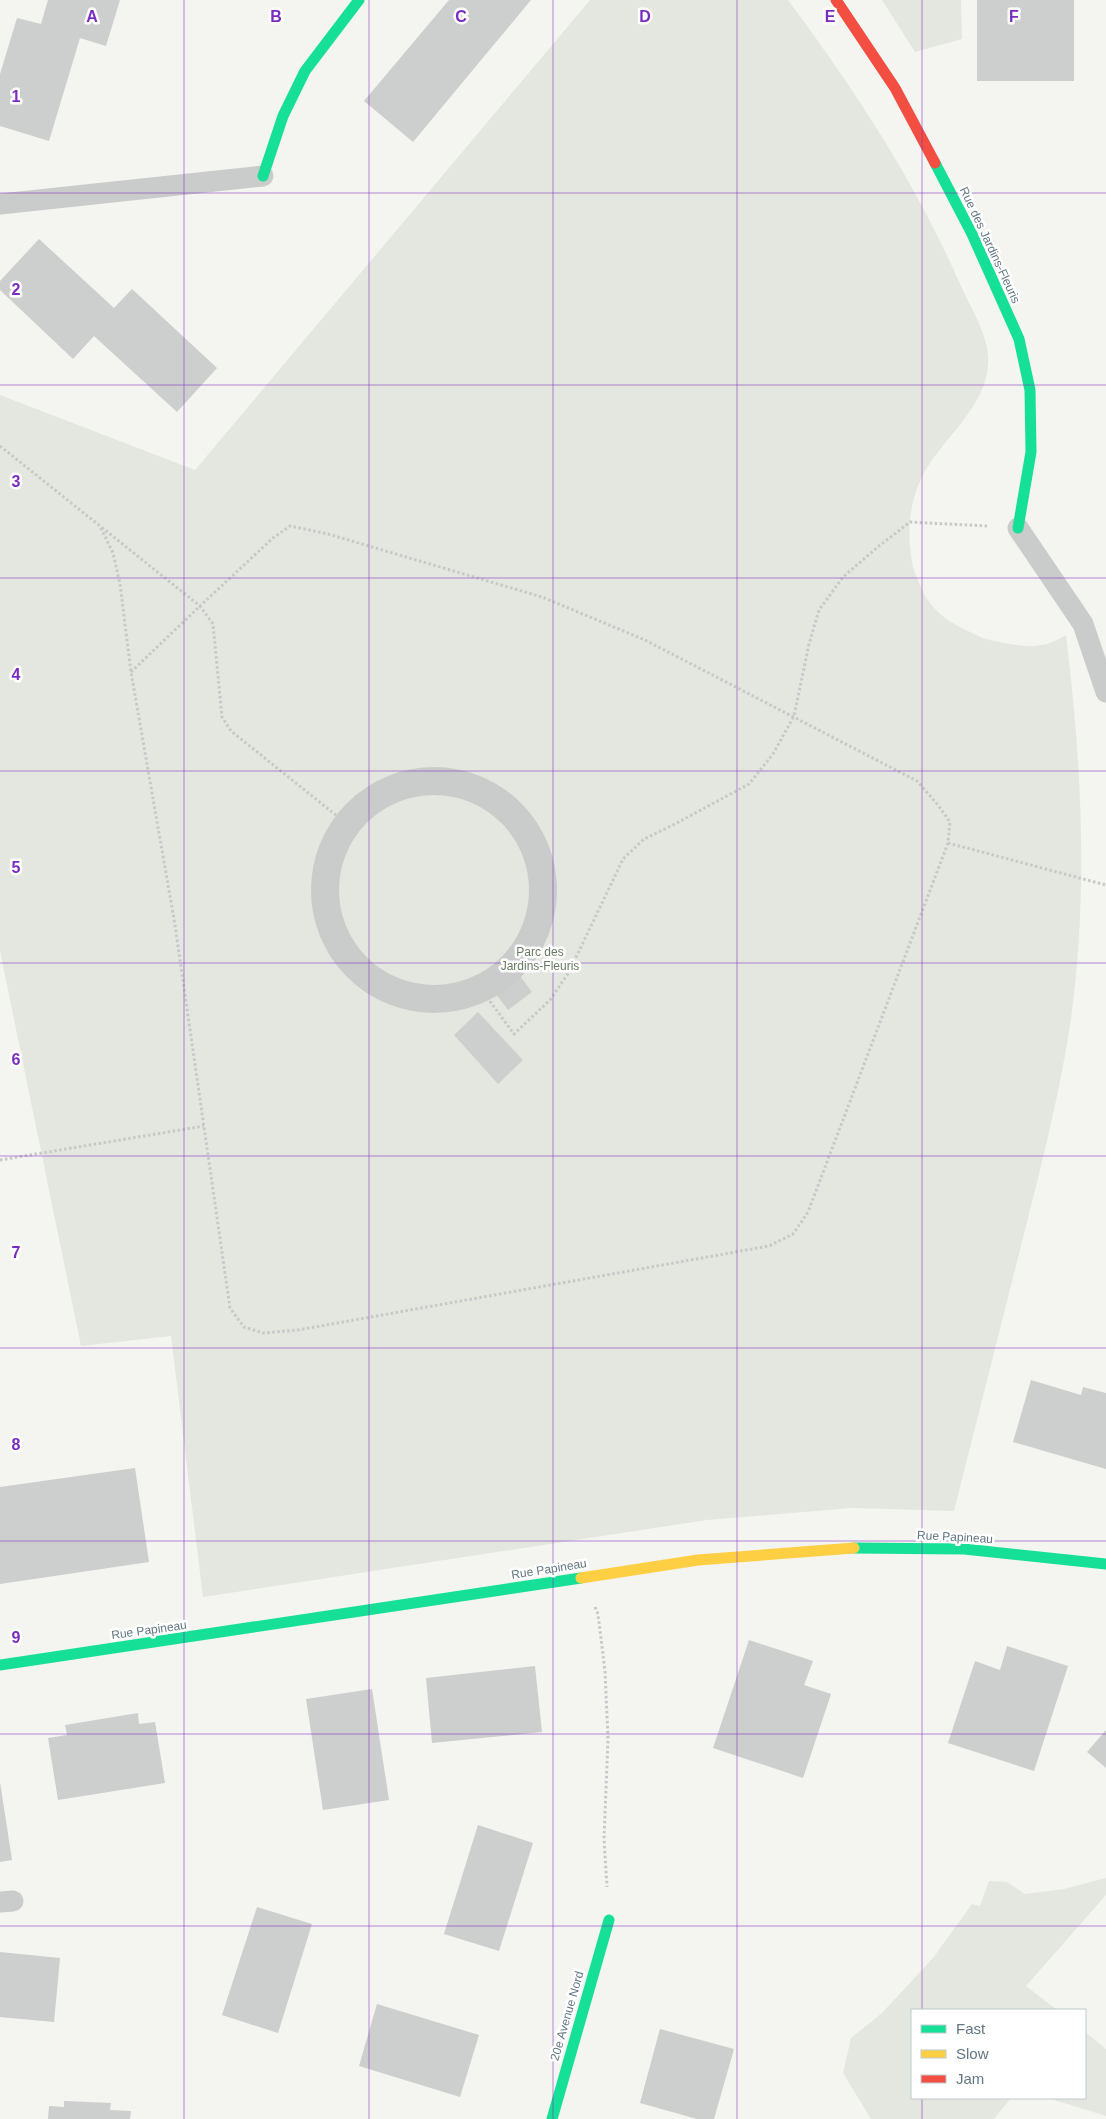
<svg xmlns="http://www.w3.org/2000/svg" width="1106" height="2119" viewBox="0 0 1106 2119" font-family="Arial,sans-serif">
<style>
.green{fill:#e4e7df}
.building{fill:#cccfce}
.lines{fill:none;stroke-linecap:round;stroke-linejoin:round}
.path{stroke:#c7c9c9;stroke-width:3;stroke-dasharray:2.5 2.5;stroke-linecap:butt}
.lane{stroke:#cacbcb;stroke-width:21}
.street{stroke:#cacbcb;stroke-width:28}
.fast{stroke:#16e098;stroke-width:11}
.slow{stroke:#ffcf43;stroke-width:11}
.jam{stroke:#f24e42;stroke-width:11}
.grid{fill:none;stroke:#7b2cbf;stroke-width:1;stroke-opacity:0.55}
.labels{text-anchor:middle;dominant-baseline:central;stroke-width:5;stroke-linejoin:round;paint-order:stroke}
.street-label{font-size:12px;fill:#627783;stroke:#fff}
.park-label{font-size:12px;fill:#687a61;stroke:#fff}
.grid-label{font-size:16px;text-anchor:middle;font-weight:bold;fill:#7b2cbf;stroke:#fff;stroke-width:5;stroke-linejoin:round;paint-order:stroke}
</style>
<rect width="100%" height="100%" fill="#f4f4f1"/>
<g class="green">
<path d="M590,0H788C855,90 916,183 961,286C969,304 984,329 987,348C997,402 941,436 921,479C909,504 907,534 912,562C913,569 917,578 920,585C929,609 948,622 970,632C977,635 983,639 990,640C1019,646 1040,652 1066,635C1082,767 1089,900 1069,1032C1057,1106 1038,1178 1020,1250C998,1337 976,1424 954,1511L852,1508L707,1520L203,1597L171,1336L81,1346L0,951V395L195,470Z"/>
<polygon points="882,0 961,0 962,39 915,52"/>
<polygon points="1106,1878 1106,1895 1026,1986 1057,2010 912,2010 912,2098 1011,2098 994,2119 871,2119 843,2073 851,2038 882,2013 933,1958 972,1904 980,1906 989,1881 1007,1882 1025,1894 1064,1889"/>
<polygon points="1085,2032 1106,2049 1106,2116 1048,2098 1085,2098"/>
</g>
<g class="building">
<polygon points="48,0 120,0 106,46 80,38 49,141 0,126 0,74 17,18 41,24"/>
<polygon points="449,0 531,0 413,142 364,101"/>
<rect x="977" y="0" width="97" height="81"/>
<polygon points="39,239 114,308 132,289 217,368 177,412 94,336 73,359 0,290 0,281"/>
<polygon points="517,972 532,992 508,1010 493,990"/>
<polygon points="478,1012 523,1060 498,1084 454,1035"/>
<polygon points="1031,1380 1081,1395 1083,1387 1106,1393 1106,1469 1013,1442"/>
<polygon points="135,1468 149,1562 0,1584 0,1487"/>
<polygon points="749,1640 813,1661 804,1685 831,1694 803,1778 713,1748"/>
<polygon points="1007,1646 1068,1666 1034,1771 948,1743 975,1661 1000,1670"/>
<polygon points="535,1666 542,1732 432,1743 426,1678"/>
<polygon points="372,1689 389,1800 323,1810 306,1699"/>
<polygon points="138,1713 139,1724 155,1722 165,1783 58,1800 48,1738 67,1735 65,1725"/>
<polygon points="1106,1730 1106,1768 1087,1752"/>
<polygon points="0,1782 12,1860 0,1862"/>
<polygon points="478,1825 533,1843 499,1951 444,1934"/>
<polygon points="257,1907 312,1924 278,2033 222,2015"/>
<polygon points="0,1952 60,1958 54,2022 0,2017"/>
<polygon points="377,2004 479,2035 460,2097 359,2066"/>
<polygon points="660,2029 734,2049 714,2119 697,2119 640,2103"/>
<polygon points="64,2101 111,2103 110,2110 131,2111 130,2119 48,2119 49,2106 64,2107"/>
</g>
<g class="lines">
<g class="path">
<polyline points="0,446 100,526 113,553 120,584 131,672 175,925 230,1308 244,1327 263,1333 298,1330 769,1246 793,1234 808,1212 948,843 950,822 938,805 917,781 645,640 542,597 328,534 290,526 273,538 200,606 100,526"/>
<polyline points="131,672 200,606 213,624 222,717 231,731 347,824"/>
<polyline points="948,843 1106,885"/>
<polyline points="481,989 514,1034 550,1000 569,972 623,859 644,839 675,824 749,784 773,754 794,716 809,644 819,610 843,577 879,546 910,522 987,526"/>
<polyline points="0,1160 204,1126"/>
<polyline points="595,1607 598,1614 605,1671 608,1739 604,1839 607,1887"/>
</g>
<g class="lane">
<polyline points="0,204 263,176"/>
<polyline points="1018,528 1083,624 1106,692"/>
<polyline points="0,1902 13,1901"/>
</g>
<circle class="street" cx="434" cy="890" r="109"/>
<g class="fast">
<polyline points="935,163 972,234 1019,339 1030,390 1031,452 1018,528"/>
<polyline points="263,176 283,116 305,71 359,0"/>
<polyline points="854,1548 964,1549 1106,1564"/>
<polyline points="0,1665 581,1578"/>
<polyline points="552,2119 609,1920"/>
</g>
<polyline class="slow" points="581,1578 698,1560 854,1548"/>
<polyline class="jam" points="836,0 895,88 935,163"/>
</g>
<path class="grid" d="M184,0V2119M369,0V2119M553,0V2119M737,0V2119M922,0V2010M0,193H1106M0,385H1106M0,578H1106M0,771H1106M0,963H1106M0,1156H1106M0,1348H1106M0,1541H1106M0,1734H1106M0,1926H1106M922,2098V2119"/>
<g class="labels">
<g class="street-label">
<text transform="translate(990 245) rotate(65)">Rue des Jardins-Fleuris</text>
<text transform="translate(955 1537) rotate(3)">Rue Papineau</text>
<text transform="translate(549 1569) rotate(-9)">Rue Papineau</text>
<text transform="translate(149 1630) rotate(-8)">Rue Papineau</text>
<text transform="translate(567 2016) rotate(-74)">20e Avenue Nord</text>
</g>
<g class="park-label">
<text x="540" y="952">Parc des<tspan x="540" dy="14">Jardins-Fleuris</tspan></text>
</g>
</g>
<g class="grid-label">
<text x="92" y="22">A</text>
<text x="276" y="22">B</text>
<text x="461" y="22">C</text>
<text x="645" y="22">D</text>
<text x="830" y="22">E</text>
<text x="1014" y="22">F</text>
<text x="16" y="102">1</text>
<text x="16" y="295">2</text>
<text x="16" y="487">3</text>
<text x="16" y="680">4</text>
<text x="16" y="873">5</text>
<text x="16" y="1065">6</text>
<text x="16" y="1258">7</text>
<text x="16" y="1450">8</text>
<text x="16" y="1643">9</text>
</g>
<rect x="911" y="2009" width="175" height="90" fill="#ffffff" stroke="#c0c9cd"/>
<rect x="921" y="2025" width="25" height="8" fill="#16e098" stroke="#c0c9cd"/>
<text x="956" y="2034" font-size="15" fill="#627783">Fast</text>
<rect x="921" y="2050" width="25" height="8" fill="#ffcf43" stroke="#c0c9cd"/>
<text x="956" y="2059" font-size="15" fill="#627783">Slow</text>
<rect x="921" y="2075" width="25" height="8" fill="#f24e42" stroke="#c0c9cd"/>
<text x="956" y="2084" font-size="15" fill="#627783">Jam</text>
</svg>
